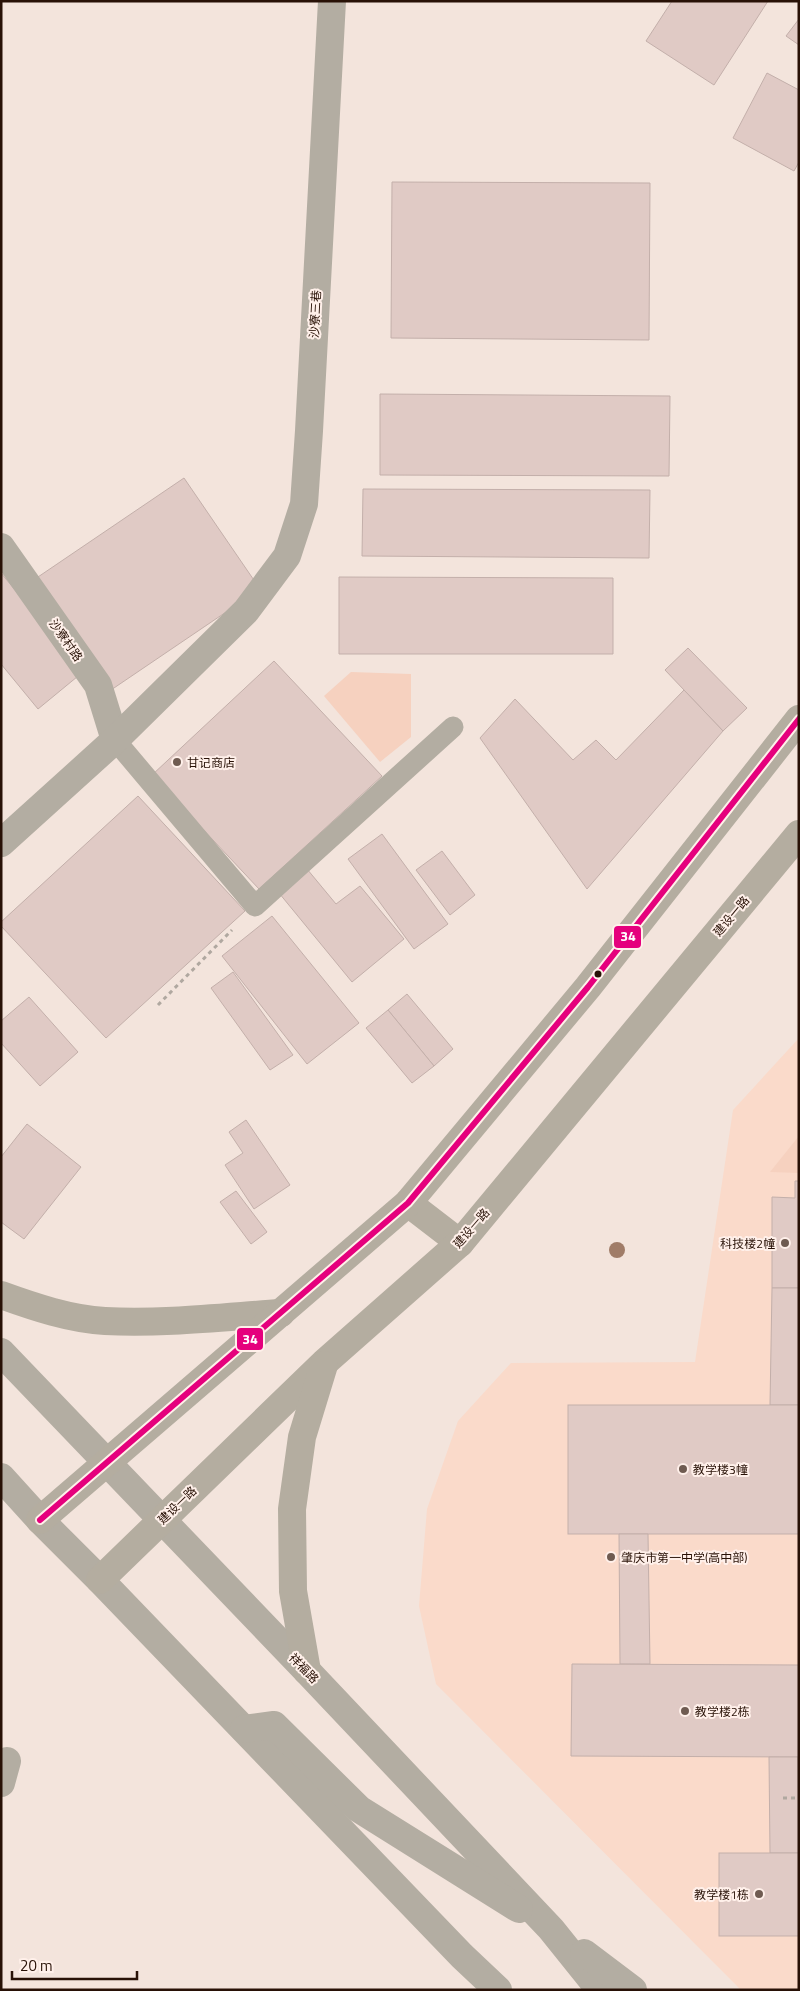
<svg xmlns="http://www.w3.org/2000/svg" width="800" height="1991" viewBox="0 0 800 1991" font-family="'Titillium Web','Noto Sans SC',sans-serif">
<style>
.built{fill:#fadaca}
.green{fill:#f6d1bf}
.building{fill:#e0cac5;stroke:#c3afaa}
.lines{fill:none;stroke-linecap:round;stroke-linejoin:round}
.path{stroke:#b0a8a0;stroke-width:3;stroke-dasharray:4 4;stroke-linecap:butt}
.service{stroke:#b3ada2;stroke-width:21}
.minor{stroke:#b3ada2;stroke-width:28}
.tertiary{stroke:#b3ada2;stroke-width:28}
.secondary{stroke:#b4ada0;stroke-width:28}
.bus-1-casing{stroke:#fff0ea;stroke-width:10}
.bus-1{stroke:#e5007d;stroke-width:6}
.tree{fill:#a07c68}
.poi-dot{fill:#6f5b51;stroke:#fff0ea;stroke-width:2}
.bus-dot{fill:#281106;stroke:#fff0ea;stroke-width:2}
.labels{text-anchor:middle;dominant-baseline:central;stroke-width:4;stroke-linejoin:round;paint-order:stroke}
.street-label{font-size:12px;fill:#281106;stroke:#fff0ea}
.poi-label{font-size:12px;fill:#281106;stroke:#fff0ea;text-anchor:start}
.line-badge{stroke:#fff0ea;stroke-width:2}
.badge-label{font-size:14px;text-anchor:middle;font-weight:bold;fill:#fff}
</style>
<rect width="100%" height="100%" fill="#f3e4dc"/>
<polygon class="built" points="799,1038 799,1990 741,1990 436,1684 419,1606 427,1509 458,1421 511,1363 695,1362 733,1110"/>
<g class="green">
<polygon points="351,672 411,674 411,737 380,762 324,696"/>
<polygon points="799,1136 799,1173 770,1172"/>
</g>
<g class="building">
<polygon points="672,1 768,1 714,85 646,41"/>
<polygon points="799,19 799,45 786,36"/>
<polygon points="767,73 799,90 799,162 794,171 733,138"/>
<polygon points="392,182 650,183 649,340 391,338"/>
<polygon points="380,394 670,396 669,476 380,475"/>
<polygon points="184,478 260,589 111,690 35,579"/>
<polygon points="363,489 650,490 649,558 362,556"/>
<polygon points="1,573 83,672 38,709 1,664"/>
<polygon points="339,577 613,578 613,654 339,654"/>
<polygon points="688,648 747,708 723,731 665,670"/>
<polygon points="274,661 382,776 259,889 152,775"/>
<polygon points="684,690 723,731 587,889 480,738 515,699 573,760 596,740 616,760"/>
<polygon points="138,796 245,911 106,1038 1,926 1,922"/>
<polygon points="382,834 448,924 414,949 348,859"/>
<polygon points="442,851 475,895 450,915 416,870"/>
<polygon points="307,869 336,904 360,886 404,939 352,982 279,893"/>
<polygon points="272,916 359,1023 307,1064 222,956"/>
<polygon points="233,972 293,1055 270,1070 211,988"/>
<polygon points="407,994 453,1049 434,1066 388,1010"/>
<polygon points="29,997 78,1052 40,1086 1,1043 1,1021"/>
<polygon points="388,1010 434,1066 412,1083 366,1028"/>
<polygon points="246,1120 290,1185 254,1209 225,1165 243,1153 229,1132"/>
<polygon points="27,1124 81,1167 24,1239 1,1222 1,1157"/>
<polygon points="795,1181 799,1181 799,1288 772,1288 772,1197 795,1198"/>
<polygon points="236,1191 267,1232 251,1244 220,1202"/>
<polygon points="772,1288 799,1288 799,1405 770,1405"/>
<rect x="568" y="1405" width="231" height="129"/>
<polygon points="619,1534 648,1534 650,1664 620,1664"/>
<polygon points="572,1664 799,1665 799,1757 571,1756"/>
<polygon points="769,1757 798,1757 799,1853 770,1853"/>
<rect x="719" y="1853" width="80" height="83"/>
</g>
<g class="lines">
<g class="path">
<polyline points="158,1005 232,930"/>
<polyline points="783,1798 799,1798"/>
</g>
<polyline class="service" points="115,740 255,906 453,727"/>
<g class="minor">
<polyline points="1,547 98,685 115,740"/>
<polyline points="1,843 115,740 246,611 287,556 304,504 309,431 332,1"/>
<polyline points="1,1783 7,1761"/>
</g>
<g class="tertiary">
<polyline points="1,1352 307,1671 551,1929 600,1990"/>
<polyline points="1,1477 40,1520 100,1580 462,1956 498,1990"/>
<polyline points="244,1729 274,1725 359,1809 519,1909"/>
<polyline points="584,1953 633,1990"/>
</g>
<g class="secondary">
<polyline points="408,1203 460,1243"/>
<path d="M1,1295C34,1307 70,1319 105,1321C163,1324 223,1317 281,1313"/>
<polyline points="40,1520 408,1203 588,987 799,719"/>
<polyline points="100,1580 324,1363 460,1243 799,834"/>
<polyline points="307,1671 293,1591 292,1509 302,1437 324,1365"/>
</g>
<defs>
<polyline id="bus-1" points="40,1520 408,1203 588,987 799,719"/>
</defs>
<use href="#bus-1" class="bus-1-casing"/>
<use href="#bus-1" class="bus-1"/>
</g>
<circle class="tree" cx="617" cy="1250" r="8"/>
<g class="poi-dot">
<circle cx="177" cy="762" r="5"/>
<circle cx="785" cy="1243" r="5"/>
<circle cx="683" cy="1469" r="5"/>
<circle cx="611" cy="1557" r="5"/>
<circle cx="685" cy="1711" r="5"/>
<circle cx="759" cy="1894" r="5"/>
</g>
<circle class="bus-dot" cx="598" cy="974" r="4.5"/>
<g class="labels">
<g class="street-label">
<text transform="translate(315 314) rotate(-87)">沙寮三巷</text>
<text transform="translate(66 640) rotate(55)">沙寮村路</text>
<text transform="translate(731 916) rotate(-50)">建设一路</text>
<text transform="translate(471 1228) rotate(-49)">建设一路</text>
<text transform="translate(177 1505) rotate(-44)">建设一路</text>
<text transform="translate(304 1668) rotate(46)">祥福路</text>
</g>
<g class="poi-label">
<text x="187" y="762">甘记商店</text>
<text x="775" y="1243" text-anchor="end">科技楼2幢</text>
<text x="693" y="1469">教学楼3幢</text>
<text x="621" y="1557">肇庆市第一中学(高中部)</text>
<text x="695" y="1711">教学楼2栋</text>
<text x="749" y="1894" text-anchor="end">教学楼1栋</text>
</g>
</g>
<g class="line-badge">
<rect x="613" y="925" width="29" height="24" rx="5" fill="#e5007d"/>
<rect x="236" y="1327" width="28" height="24" rx="5" fill="#e5007d"/>
</g>
<g class="badge-label">
<text x="628" y="941">34</text>
<text x="250" y="1344">34</text>
</g>
<rect width="800" height="1991" fill="none" stroke="#281106" stroke-width="5"/>
<path d="M12 1971v8h125v-8" fill="none" stroke="#281106" stroke-width="2.5"/>
<text x="20" y="1971" font-size="15" fill="#281106" stroke="#fff0ea" stroke-width="4" paint-order="stroke">20 m</text>
</svg>
